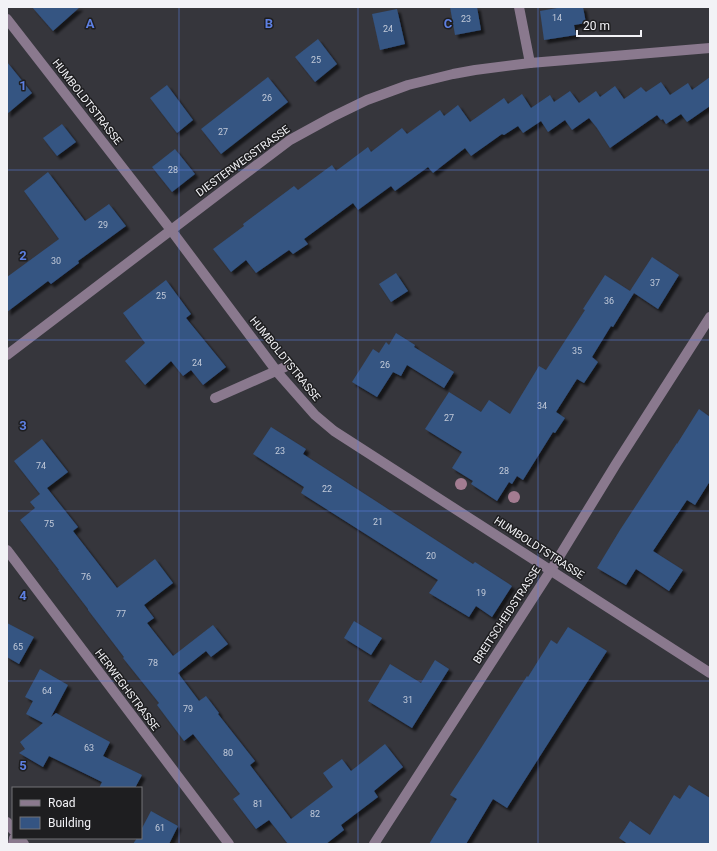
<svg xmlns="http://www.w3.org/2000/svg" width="717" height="851" viewBox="0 0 717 851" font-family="Roboto,sans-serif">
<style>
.building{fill:#345482;filter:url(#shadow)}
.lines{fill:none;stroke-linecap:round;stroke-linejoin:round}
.minor{stroke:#8a798e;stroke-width:10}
.tree{fill:#a37c91}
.grid{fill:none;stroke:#5d7fe1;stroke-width:1;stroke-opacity:0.55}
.labels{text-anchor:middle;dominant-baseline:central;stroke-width:3;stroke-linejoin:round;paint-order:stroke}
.number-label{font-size:9px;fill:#c2cad9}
.street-label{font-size:11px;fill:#f2f2f6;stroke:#1e1e20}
.grid-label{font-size:13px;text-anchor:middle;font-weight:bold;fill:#5d7fe1;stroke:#1e1e20;stroke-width:3;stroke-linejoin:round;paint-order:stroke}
</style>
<defs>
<filter id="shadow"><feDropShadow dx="3.5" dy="3.5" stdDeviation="1" flood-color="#0009"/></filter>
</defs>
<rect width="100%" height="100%" fill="#36363c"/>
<g class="building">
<polygon points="32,7 80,7 53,31"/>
<polygon points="450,7 477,7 481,30 455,35"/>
<polygon points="563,7 583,7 586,23 574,25 576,35 544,40 540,11"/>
<polygon points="397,9 405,44 380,50 372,14"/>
<polygon points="318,39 337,64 315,82 295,57"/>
<polygon points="7,62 32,93 7,114"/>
<polygon points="268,77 288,102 221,154 201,129"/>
<polygon points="710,77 710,106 687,122 681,114 666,124 663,119 661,120 657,115 610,148 597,128 589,118 572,130 565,120 548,132 541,121 523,133 518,126 504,135 502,134 471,156 465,148 433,173 428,167 395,191 391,186 358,210 353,203 304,239 308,244 293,254 289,250 256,273 246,260 231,272 213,249 244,226 243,224 294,186 298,190 332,165 336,171 368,147 371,152 402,128 407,134 440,110 444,116 458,105 470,122 504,98 508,104 522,94 531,108 550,95 554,102 570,91 579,103 596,91 600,97 615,86 624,99 641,87 646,92 661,82 670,95 688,83 692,90"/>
<polygon points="167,85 193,120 177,133 150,98"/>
<polygon points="62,124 76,142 57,156 43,138"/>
<polygon points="175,149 195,174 172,192 152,167"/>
<polygon points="48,172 85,221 109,204 126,226 78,261 79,263 51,284 48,281 7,312 7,277 59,239 24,191"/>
<polygon points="652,257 679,275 658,309 634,293 613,327 611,326 592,357 598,362 584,383 577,379 556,412 565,418 555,433 553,432 523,480 517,476 512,484 509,482 497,501 471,484 473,481 452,468 462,452 425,429 449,392 481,412 489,400 510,414 539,366 546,370 585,310 583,309 605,275 630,291"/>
<polygon points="396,273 408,291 391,302 379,284"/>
<polygon points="166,280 191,314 186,318 226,367 203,385 191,370 183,376 171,361 145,385 125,361 145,343 123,313"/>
<polygon points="396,333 415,345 414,347 454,372 444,388 407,365 401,376 393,372 377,397 352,382 373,349 379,353 386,342 389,345"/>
<polygon points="699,409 710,417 710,481 695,505 687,500 653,551 683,570 669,591 636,569 626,585 597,568 620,530 677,443 677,444"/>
<polygon points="271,427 306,449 303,454 473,564 475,562 512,586 492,617 476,606 469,617 429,593 438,580 301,493 304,487 253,454"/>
<polygon points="42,439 68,472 47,488 78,527 73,531 117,588 155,559 173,583 144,605 154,618 147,623 173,656 213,625 228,644 211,657 206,651 178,673 199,701 206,696 219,713 218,714 255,761 250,765 291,819 333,787 323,773 342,759 351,771 385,744 403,767 374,791 378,797 341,825 344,830 326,844 288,844 269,820 256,829 233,799 240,794 193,734 184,741 157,705 159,703 123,658 124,657 88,610 88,609 58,570 59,570 20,520 35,508 30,502 40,494 14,461"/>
<polygon points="354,621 382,638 371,655 344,638"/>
<polygon points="7,623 34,637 19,664 7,657"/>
<polygon points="568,627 607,651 542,753 507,808 493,799 466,844 429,844 457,799 450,795 483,745 527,676 528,677 551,640 557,644"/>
<polygon points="435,660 449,669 412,728 368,701 390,664 421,683"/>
<polygon points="40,669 68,685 51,717 56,713 110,742 103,756 142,775 135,788 99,788 102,782 49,756 43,767 19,753 25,749 20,742 43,723 26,714 33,701 25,697"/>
<polygon points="689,785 710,798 710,844 628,844 619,838 630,821 650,835 674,795 680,799"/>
<polygon points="151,811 178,826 169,844 133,844 137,838 141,838 141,830"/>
</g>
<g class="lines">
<g class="minor">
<polyline points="519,7 530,63"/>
<polyline points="7,19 171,230 278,373 315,415 334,431 710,673"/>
<polyline points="7,355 225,189 290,140 332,117 367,100 408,85 453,74 475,70 530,63 710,48"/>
<polyline points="215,398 285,367"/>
<polyline points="7,550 229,844"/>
<polyline points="7,822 13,830"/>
<polyline points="19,838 24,844"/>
<polyline points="13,844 14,838"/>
<polyline points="374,844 551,570 616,464 710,317"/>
</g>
</g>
<g class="tree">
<circle cx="461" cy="484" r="6"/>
<circle cx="514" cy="497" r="6"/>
</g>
<path class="grid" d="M179,7V844M358,7V844M538,7V844M7,170H710M7,340H710M7,511H710M7,681H710"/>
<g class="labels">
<g class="number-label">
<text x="557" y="18">14</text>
<text x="466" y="19">23</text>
<text x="388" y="29">24</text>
<text x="316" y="60">25</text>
<text x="267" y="98">26</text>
<text x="223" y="132">27</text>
<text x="173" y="170">28</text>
<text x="103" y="225">29</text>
<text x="56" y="261">30</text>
<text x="655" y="283">37</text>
<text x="161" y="296">25</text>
<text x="609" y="301">36</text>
<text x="577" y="351">35</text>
<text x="197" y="363">24</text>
<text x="385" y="365">26</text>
<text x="542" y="406">34</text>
<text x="449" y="418">27</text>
<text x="280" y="451">23</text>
<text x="41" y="466">74</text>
<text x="504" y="471">28</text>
<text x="327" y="489">22</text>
<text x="378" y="522">21</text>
<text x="49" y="524">75</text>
<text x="431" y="556">20</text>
<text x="86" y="577">76</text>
<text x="481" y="593">19</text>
<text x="121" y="614">77</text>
<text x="18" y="647">65</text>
<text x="153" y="663">78</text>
<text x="47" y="691">64</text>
<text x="408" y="700">31</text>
<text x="188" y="709">79</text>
<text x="89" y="748">63</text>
<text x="228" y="753">80</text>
<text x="258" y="804">81</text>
<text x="315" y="814">82</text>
<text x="160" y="828">61</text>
</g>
<g class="street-label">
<text transform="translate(87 102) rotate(52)">HUMBOLDTSTRASSE</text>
<text transform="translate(243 161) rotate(-36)">DIESTERWEGSTRASSE</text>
<text transform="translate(285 359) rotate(51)">HUMBOLDTSTRASSE</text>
<text transform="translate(539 548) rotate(33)">HUMBOLDTSTRASSE</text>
<text transform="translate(507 615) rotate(-57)">BREITSCHEIDSTRASSE</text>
<text transform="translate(127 690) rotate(53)">HERWEGHSTRASSE</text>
</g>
</g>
<g class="grid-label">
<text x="90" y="28">A</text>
<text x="269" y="28">B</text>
<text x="448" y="28">C</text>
<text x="23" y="90">1</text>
<text x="23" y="260">2</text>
<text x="23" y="430">3</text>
<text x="23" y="600">4</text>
<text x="23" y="770">5</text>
</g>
<rect width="717" height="851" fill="none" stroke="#f2f2f6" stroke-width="16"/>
<rect x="12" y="787" width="130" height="52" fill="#1e1e20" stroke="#737376"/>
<rect x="20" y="800" width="20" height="6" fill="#8a798e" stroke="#737376"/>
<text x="48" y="807" font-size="12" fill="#f2f2f6">Road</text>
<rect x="20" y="817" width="20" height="12" fill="#345482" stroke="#737376"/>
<text x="48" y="827" font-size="12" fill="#f2f2f6">Building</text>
<path d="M577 30v6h64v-6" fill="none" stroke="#f2f2f6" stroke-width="2"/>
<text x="583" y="30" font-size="12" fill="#f2f2f6" stroke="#1e1e20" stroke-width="3" paint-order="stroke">20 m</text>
</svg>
